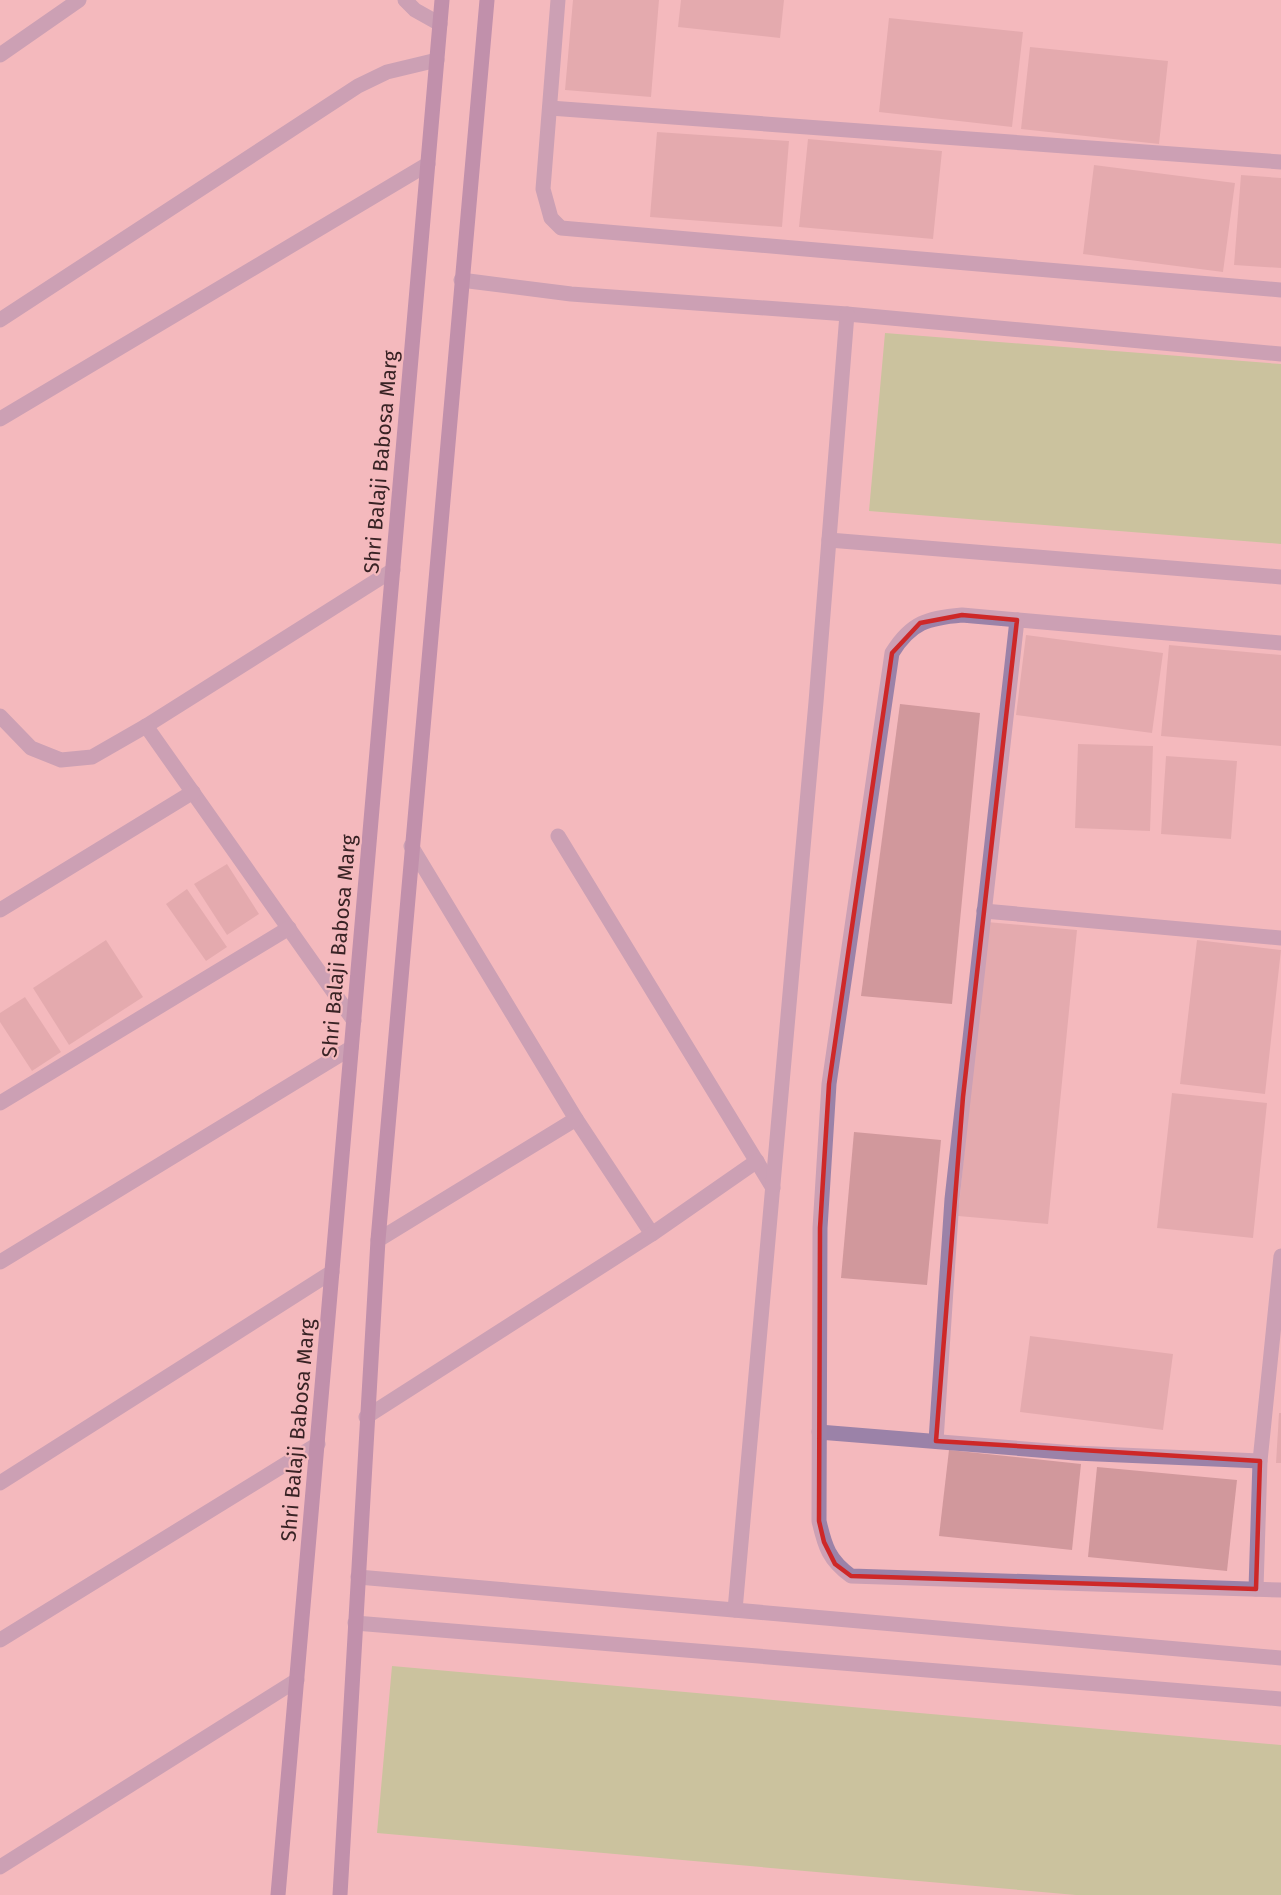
<svg xmlns="http://www.w3.org/2000/svg" width="1281" height="1895" viewBox="0 0 1281 1895" font-family="'Fira Sans',sans-serif">
<style>
.green{fill:#99cd78}
.building{fill:#d1989c}
.lines{fill:none;stroke-linecap:round;stroke-linejoin:round}
.street{stroke:#9b82a8;stroke-width:15}
.secondary{stroke:#835d96;stroke-width:15}
.marked{fill:none;stroke:#ce2828;stroke-width:4.5;stroke-linejoin:round}
.labels{text-anchor:middle;dominant-baseline:central;stroke-width:4.5;stroke-linejoin:round;paint-order:stroke}
.street-label{font-size:21px;fill:#392325;stroke:#f4b9bd}
</style>
<rect width="100%" height="100%" fill="#f4b9bd"/>
<g class="green">
<polygon points="885,333 1281,364 1281,544 869,511"/>
<polygon points="392,1666 1281,1745 1281,1895 1076,1895 377,1833"/>
</g>
<g class="building">
<polygon points="573,0 659,0 651,97 565,90"/>
<polygon points="681,0 784,0 780,38 678,27"/>
<polygon points="889,18 1023,32 1012,127 879,112"/>
<polygon points="1030,47 1168,61 1159,144 1021,129"/>
<polygon points="657,132 789,141 782,227 650,217"/>
<polygon points="808,139 942,151 933,239 799,227"/>
<polygon points="1094,165 1235,183 1223,272 1083,254"/>
<polygon points="1241,175 1281,178 1281,268 1234,265"/>
<polygon points="1026,635 1163,653 1152,733 1016,715"/>
<polygon points="1169,645 1281,655 1281,746 1161,736"/>
<polygon points="900,704 980,713 952,1004 861,996"/>
<polygon points="1078,744 1153,746 1150,831 1075,828"/>
<polygon points="1166,756 1237,761 1231,839 1161,834"/>
<polygon points="227,864 259,914 227,935 194,884"/>
<polygon points="187,889 227,947 206,961 166,904"/>
<polygon points="987,922 1077,930 1048,1224 958,1216"/>
<polygon points="106,940 143,997 69,1045 33,988"/>
<polygon points="1197,940 1281,950 1265,1094 1180,1084"/>
<polygon points="25,997 61,1052 32,1071 0,1022 0,1013"/>
<polygon points="1172,1093 1267,1103 1253,1238 1157,1228"/>
<polygon points="854,1132 941,1140 927,1285 841,1278"/>
<polygon points="1030,1336 1173,1354 1163,1430 1020,1412"/>
<polygon points="1279,1413 1281,1413 1281,1463 1276,1463"/>
<polygon points="949,1450 1081,1464 1072,1550 939,1536"/>
<polygon points="1097,1467 1237,1480 1227,1571 1088,1557"/>
</g>
<g class="lines">
<g class="street">
<polyline points="405,0 415,10 440,24"/>
<polyline points="558,0 543,189 551,218 561,228 1281,290"/>
<polyline points="0,55 79,0"/>
<polyline points="550,108 1281,162"/>
<polyline points="461,280 571,294 847,314 1281,354"/>
<polyline points="0,320 358,86 387,72 437,60"/>
<polyline points="0,419 428,164"/>
<polyline points="829,540 1281,577"/>
<path d="M1281,643L962,615C928,618 911,622 892,653L829,1084L820,1228L819,1521C825,1547 829,1560 851,1576L1281,1590"/>
<polyline points="0,716 31,748 61,760 92,757 146,726 393,570"/>
<polyline points="146,726 354,1021"/>
<polyline points="558,836 773,1188"/>
<polyline points="411,846 576,1119 652,1234"/>
<polyline points="0,910 193,792"/>
<polyline points="984,911 1281,938"/>
<polyline points="0,1103 289,928"/>
<polyline points="378,1240 576,1119"/>
<polyline points="0,1262 351,1048"/>
<polyline points="366,1417 652,1234 757,1161"/>
<polyline points="819,1432 1075,1453 1260,1461"/>
<polyline points="936,1441 952,1199 1017,620"/>
<polyline points="0,1483 332,1272"/>
<polyline points="358,1577 1281,1658"/>
<polyline points="1256,1589 1260,1461 1281,1256"/>
<polyline points="735,1610 816,702 847,314"/>
<polyline points="355,1623 1281,1699"/>
<polyline points="0,1640 318,1444"/>
<polyline points="0,1867 297,1680"/>
</g>
<g class="secondary">
<polyline points="278,1895 442,0"/>
<polyline points="340,1895 378,1240 487,0"/>
</g>
</g>
<path d="M0 0H1281V1895H0ZM962,615L1017,620L963,1097L936,1441L1260,1461L1256,1589L851,1576L835,1564L824,1542L819,1521L820,1228L829,1084L892,653L920,623Z" fill="#f4b9bd" fill-opacity=".55" fill-rule="evenodd"/>
<path class="marked" d="M962,615L1017,620L963,1097L936,1441L1260,1461L1256,1589L851,1576L835,1564L824,1542L819,1521L820,1228L829,1084L892,653L920,623Z"/>
<g class="labels">
<g class="street-label">
<text transform="translate(381 462) rotate(-85)">Shri Balaji Babosa Marg</text>
<text transform="translate(339 946) rotate(-85)">Shri Balaji Babosa Marg</text>
<text transform="translate(298 1430) rotate(-85)">Shri Balaji Babosa Marg</text>
</g>
</g>
</svg>
